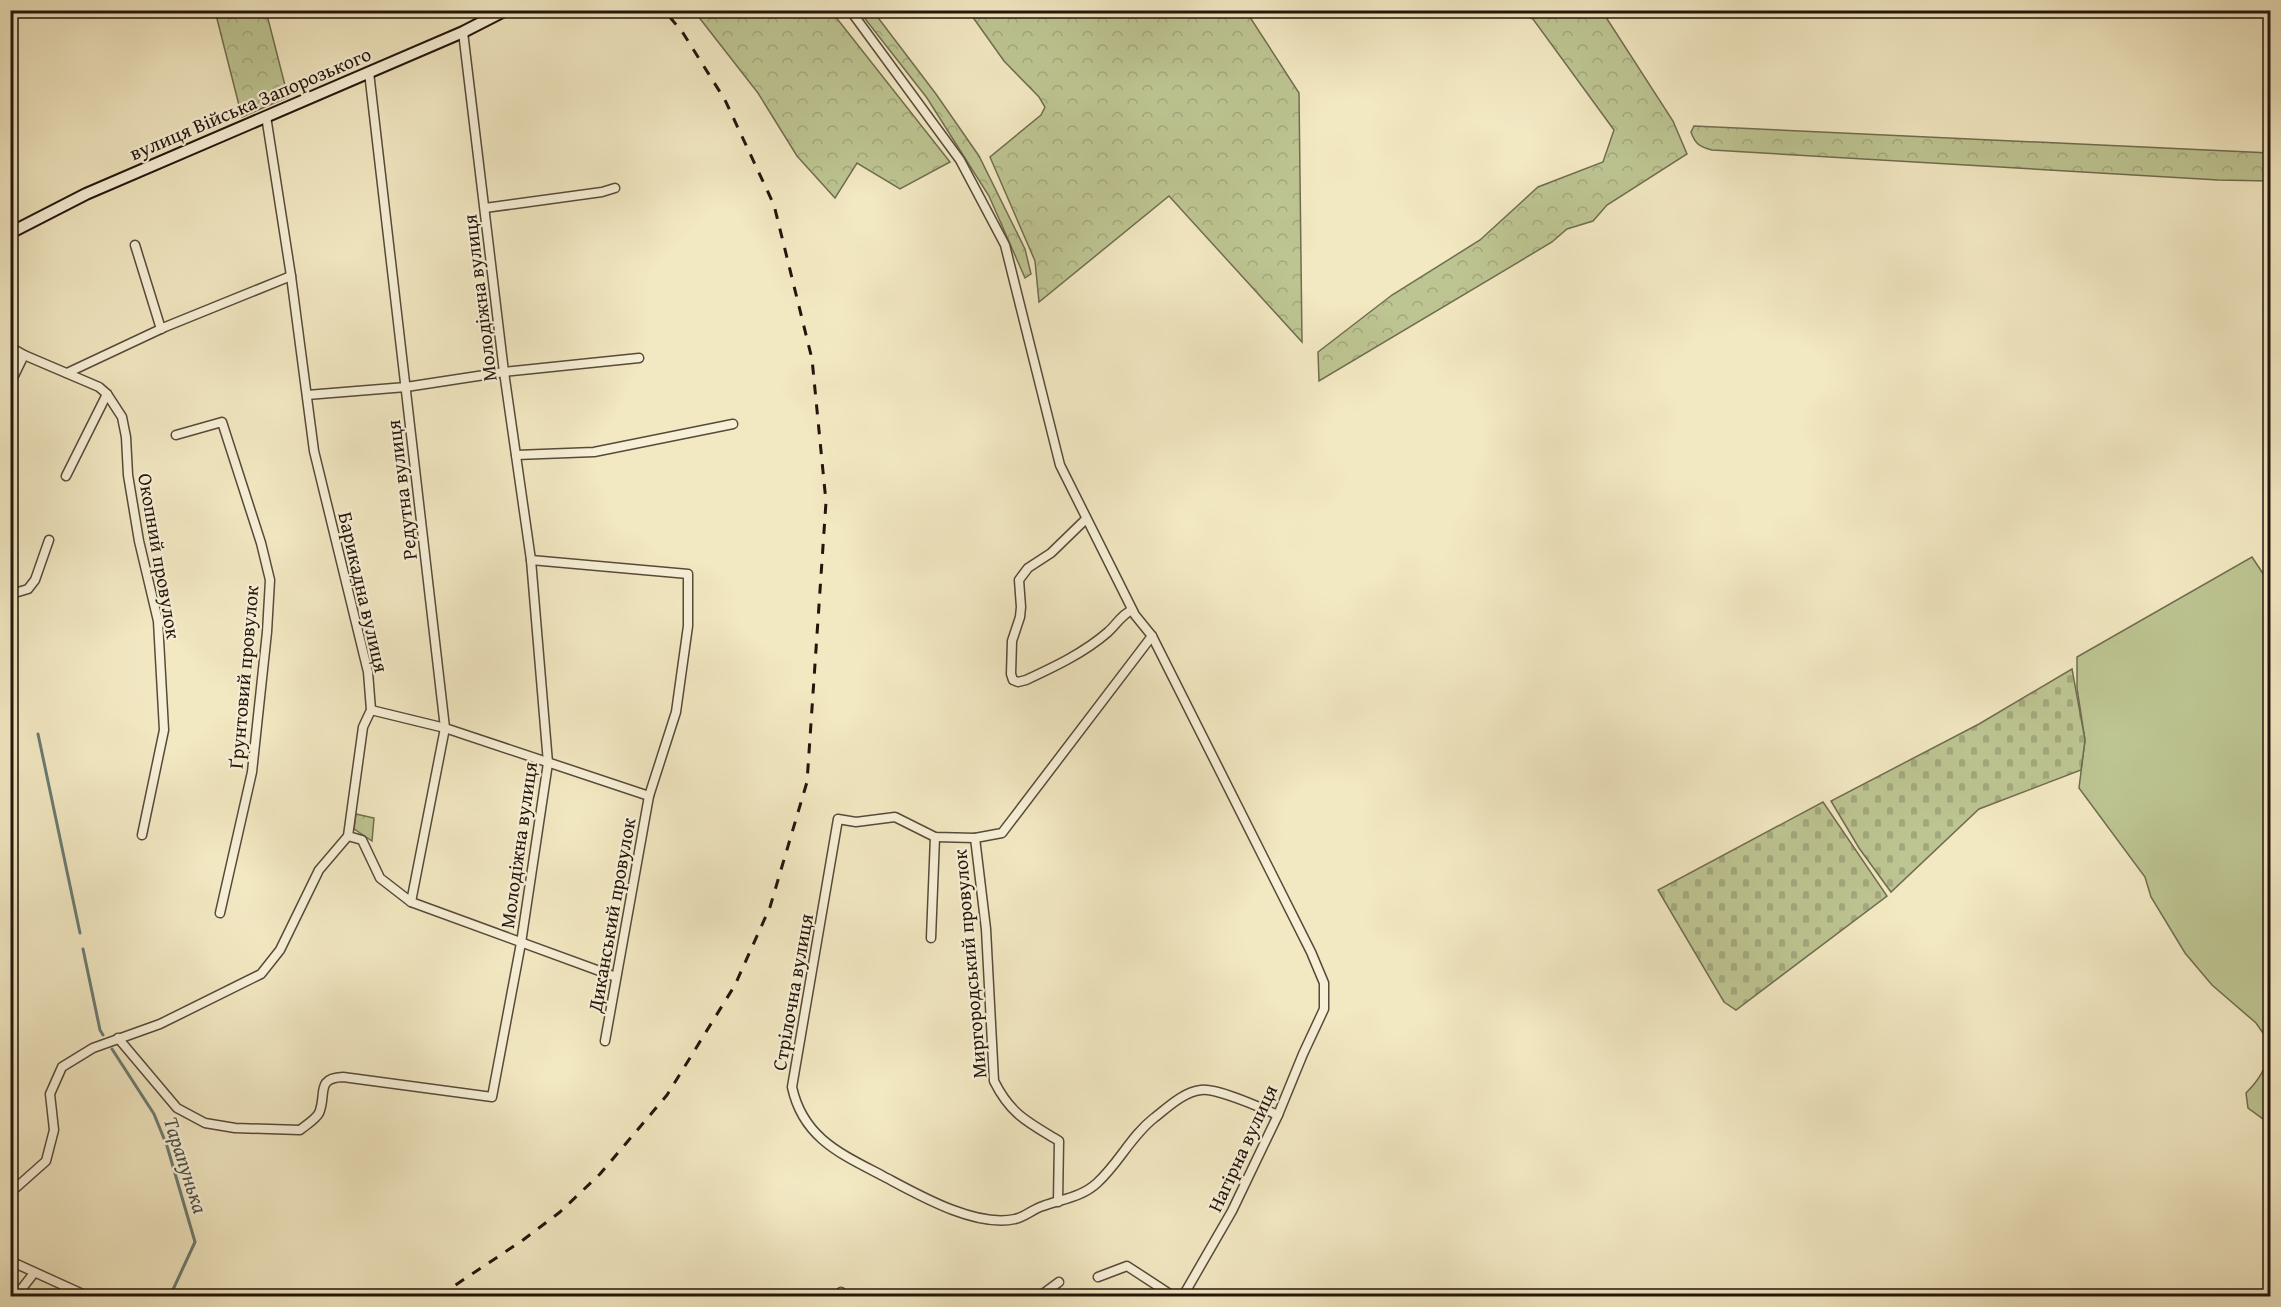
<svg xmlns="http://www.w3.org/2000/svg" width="2281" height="1307" viewBox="0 0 2281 1307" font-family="'Gentium Book Plus',serif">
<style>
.green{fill:#bdc592;stroke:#706d50;stroke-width:1.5}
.forest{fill:url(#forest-crowns);stroke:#706d50;stroke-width:1.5}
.cemetery{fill:url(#cemetery-stones);stroke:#706d50;stroke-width:1.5}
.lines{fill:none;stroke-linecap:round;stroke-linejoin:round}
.stream{stroke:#6b7c73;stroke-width:3}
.street-casing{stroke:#574a3a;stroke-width:11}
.secondary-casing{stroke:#23150d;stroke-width:14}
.street{stroke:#f7f0d7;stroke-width:8}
.secondary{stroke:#f7f0d7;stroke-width:10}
.rail{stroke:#23150d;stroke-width:3;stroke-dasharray:10 10;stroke-linecap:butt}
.labels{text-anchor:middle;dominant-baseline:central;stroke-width:4.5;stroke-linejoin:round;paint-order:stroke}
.street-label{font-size:20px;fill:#23150d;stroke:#f7f0d7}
.water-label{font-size:21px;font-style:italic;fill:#4d5148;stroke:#f7f0d7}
</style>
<defs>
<pattern id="forest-crowns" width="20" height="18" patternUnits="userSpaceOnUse" patternTransform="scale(1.5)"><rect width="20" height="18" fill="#bdc592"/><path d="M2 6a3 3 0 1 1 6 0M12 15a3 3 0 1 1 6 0" fill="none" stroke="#a2a87d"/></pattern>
<pattern id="cemetery-stones" width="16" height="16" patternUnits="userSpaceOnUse" patternTransform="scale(1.5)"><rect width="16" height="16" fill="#bdc592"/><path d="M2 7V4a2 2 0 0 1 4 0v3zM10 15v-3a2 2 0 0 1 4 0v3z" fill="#a2a87d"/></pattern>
</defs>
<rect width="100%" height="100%" fill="#f2e8c2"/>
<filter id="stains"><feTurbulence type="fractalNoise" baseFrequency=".00333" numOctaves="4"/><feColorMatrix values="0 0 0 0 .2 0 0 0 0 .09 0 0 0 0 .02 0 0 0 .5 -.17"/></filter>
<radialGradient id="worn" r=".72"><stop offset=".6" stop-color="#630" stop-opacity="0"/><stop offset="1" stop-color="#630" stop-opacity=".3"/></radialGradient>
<g class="green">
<polygon points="2252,557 2270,584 2270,1043 2256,1023 2212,985 2185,953 2151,897 2145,877 2079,788 2085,740 2077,688 2077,657"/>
<path d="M2270,1049V1124L2248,1108L2246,1093C2260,1079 2266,1068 2270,1049Z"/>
</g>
<g class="forest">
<polygon points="977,10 1246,11 1299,93 1302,342 1169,196 1039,302 1035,261 990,157 1041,115 1045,107 1039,97 1004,61 972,16"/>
<polygon points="215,11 266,11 288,97 242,117"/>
<polygon points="694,11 831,11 950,162 900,189 857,163 835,198 797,156 758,93"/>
<polygon points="859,11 873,11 936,94 979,156 1025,249 1031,274 1025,278 989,196 927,98"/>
<polygon points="1515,11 1602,11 1673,121 1687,154 1607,205 1593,221 1567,229 1552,242 1319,381 1318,352 1392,295 1480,240 1538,187 1603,162 1614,130 1533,19"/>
<path d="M1694,126L2270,153V181L2218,180L1712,150C1700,147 1695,144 1691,132Z"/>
<polygon points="2270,528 2270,559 2264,556 2264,538"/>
<polygon points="356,814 374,818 372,841 354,829"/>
</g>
<g class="cemetery">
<polygon points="2072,669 2085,740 2081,770 1979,809 1891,892 1859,848 1831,801 1979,724"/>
<polygon points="1823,802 1887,896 1736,1010 1724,1002 1658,890"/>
</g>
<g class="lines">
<g class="stream">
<polyline points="38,734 80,933"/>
<polyline points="83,949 100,1030 103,1035"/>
<polyline points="112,1049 154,1114 167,1146 195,1242 170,1296"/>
</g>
<defs>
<g id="street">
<polyline points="850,10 960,160 1005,245 1060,465 1135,615 1152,636 1311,952 1324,983 1324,1009 1303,1054 1278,1115 1232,1211 1183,1296"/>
<polyline points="369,72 445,728 411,902"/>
<polyline points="485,208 602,192 615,188"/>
<polyline points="135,245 161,329"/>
<polyline points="10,347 24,355 99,387 107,394 122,417 126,437 128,475 139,541 158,621 164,730 142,835"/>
<polyline points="67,373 165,327 291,276"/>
<polyline points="10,384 24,355"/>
<polyline points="307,395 406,387 504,372 639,358"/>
<polyline points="176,435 222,422 261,543 270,580 267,632 252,772 220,913"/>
<polyline points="516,455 594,452 733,424"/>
<polyline points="66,476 107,394"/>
<path d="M1086,519L1051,553L1028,568L1019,580L1021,607L1020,617L1012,641L1011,674L1013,680L1018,682L1026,680C1054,667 1084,653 1108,632C1117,624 1121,615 1132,610"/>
<polyline points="531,560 688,574 688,626 676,712 649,796 605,1041"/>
<polyline points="10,588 18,592 28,589 35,580 49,540"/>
<path d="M1152,636L1002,833L975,838L935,837L895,817L856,822L838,819L792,1087C803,1138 841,1154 883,1176C917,1194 975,1228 1015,1219C1025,1217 1033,1209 1043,1206C1062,1199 1082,1197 1097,1183C1119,1163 1131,1136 1154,1118C1167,1108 1183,1092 1201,1090C1218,1088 1261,1108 1278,1115"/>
<polyline points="371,710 445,728 649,796"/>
<polyline points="348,836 362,840 380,878 411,902 616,977"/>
<path d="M975,838L986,929L994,1081C1011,1115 1028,1122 1059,1141L1058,1202"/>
<polyline points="931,938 935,837"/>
<path d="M118,1038L177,1108L205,1123L235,1128L300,1130C306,1125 316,1119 319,1113C327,1095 315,1078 343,1077L492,1097L521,943L548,763L531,560L504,372L463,32"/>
<polyline points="10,1193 46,1161 54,1130 50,1094 62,1067 93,1048 160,1024 261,974 280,950 319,870 348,836 363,727 371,710 368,672 314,451 291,276 266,116"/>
<polyline points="10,1261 87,1296"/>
<polyline points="1098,1277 1127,1266 1173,1296"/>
<polyline points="841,1292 845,1296"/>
<polyline points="16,1296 34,1273"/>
<polyline points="1040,1296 1059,1282"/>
</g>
<polyline id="secondary" points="10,233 86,194 463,32 506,10"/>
</defs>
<use href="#street" class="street-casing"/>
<use href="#secondary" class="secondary-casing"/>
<use href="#street" class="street"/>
<use href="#secondary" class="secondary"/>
<polyline class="rail" points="439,1296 523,1240 560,1212 600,1174 667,1095 735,985 770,907 807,782 826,502 812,359 774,205 725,100 683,33 664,10"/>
</g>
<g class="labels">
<g class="street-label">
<text transform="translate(250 103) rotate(-23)">вулиця Війська Запорозького</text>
<text transform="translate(479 298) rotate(-97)">Молодіжна вулиця</text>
<text transform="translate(401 490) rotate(-97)">Редутна вулиця</text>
<text transform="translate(160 556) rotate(80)">Окопний провулок</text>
<text transform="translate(364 592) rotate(77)">Барикадна вулиця</text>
<text transform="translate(243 677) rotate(-85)">Ґрунтовий провулок</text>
<text transform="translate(518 845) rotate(-82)">Молодіжна вулиця</text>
<text transform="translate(611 915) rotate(-80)">Диканський провулок</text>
<text transform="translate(969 964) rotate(-95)">Миргородський провулок</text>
<text transform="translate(792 992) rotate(-80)">Стрілочна вулиця</text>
<text transform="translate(1242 1148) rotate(-65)">Нагірна вулиця</text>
</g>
<g class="water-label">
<text transform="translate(186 1165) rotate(72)">Тарапунька</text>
</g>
</g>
<rect width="2281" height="1307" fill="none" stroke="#f2e8c2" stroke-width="36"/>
<rect x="12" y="12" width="2257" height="1283" fill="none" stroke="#23150d" stroke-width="3"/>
<rect x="18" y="18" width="2245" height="1271" fill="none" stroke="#23150d" stroke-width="1.5"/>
<rect width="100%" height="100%" filter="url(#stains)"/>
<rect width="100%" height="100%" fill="url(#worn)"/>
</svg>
